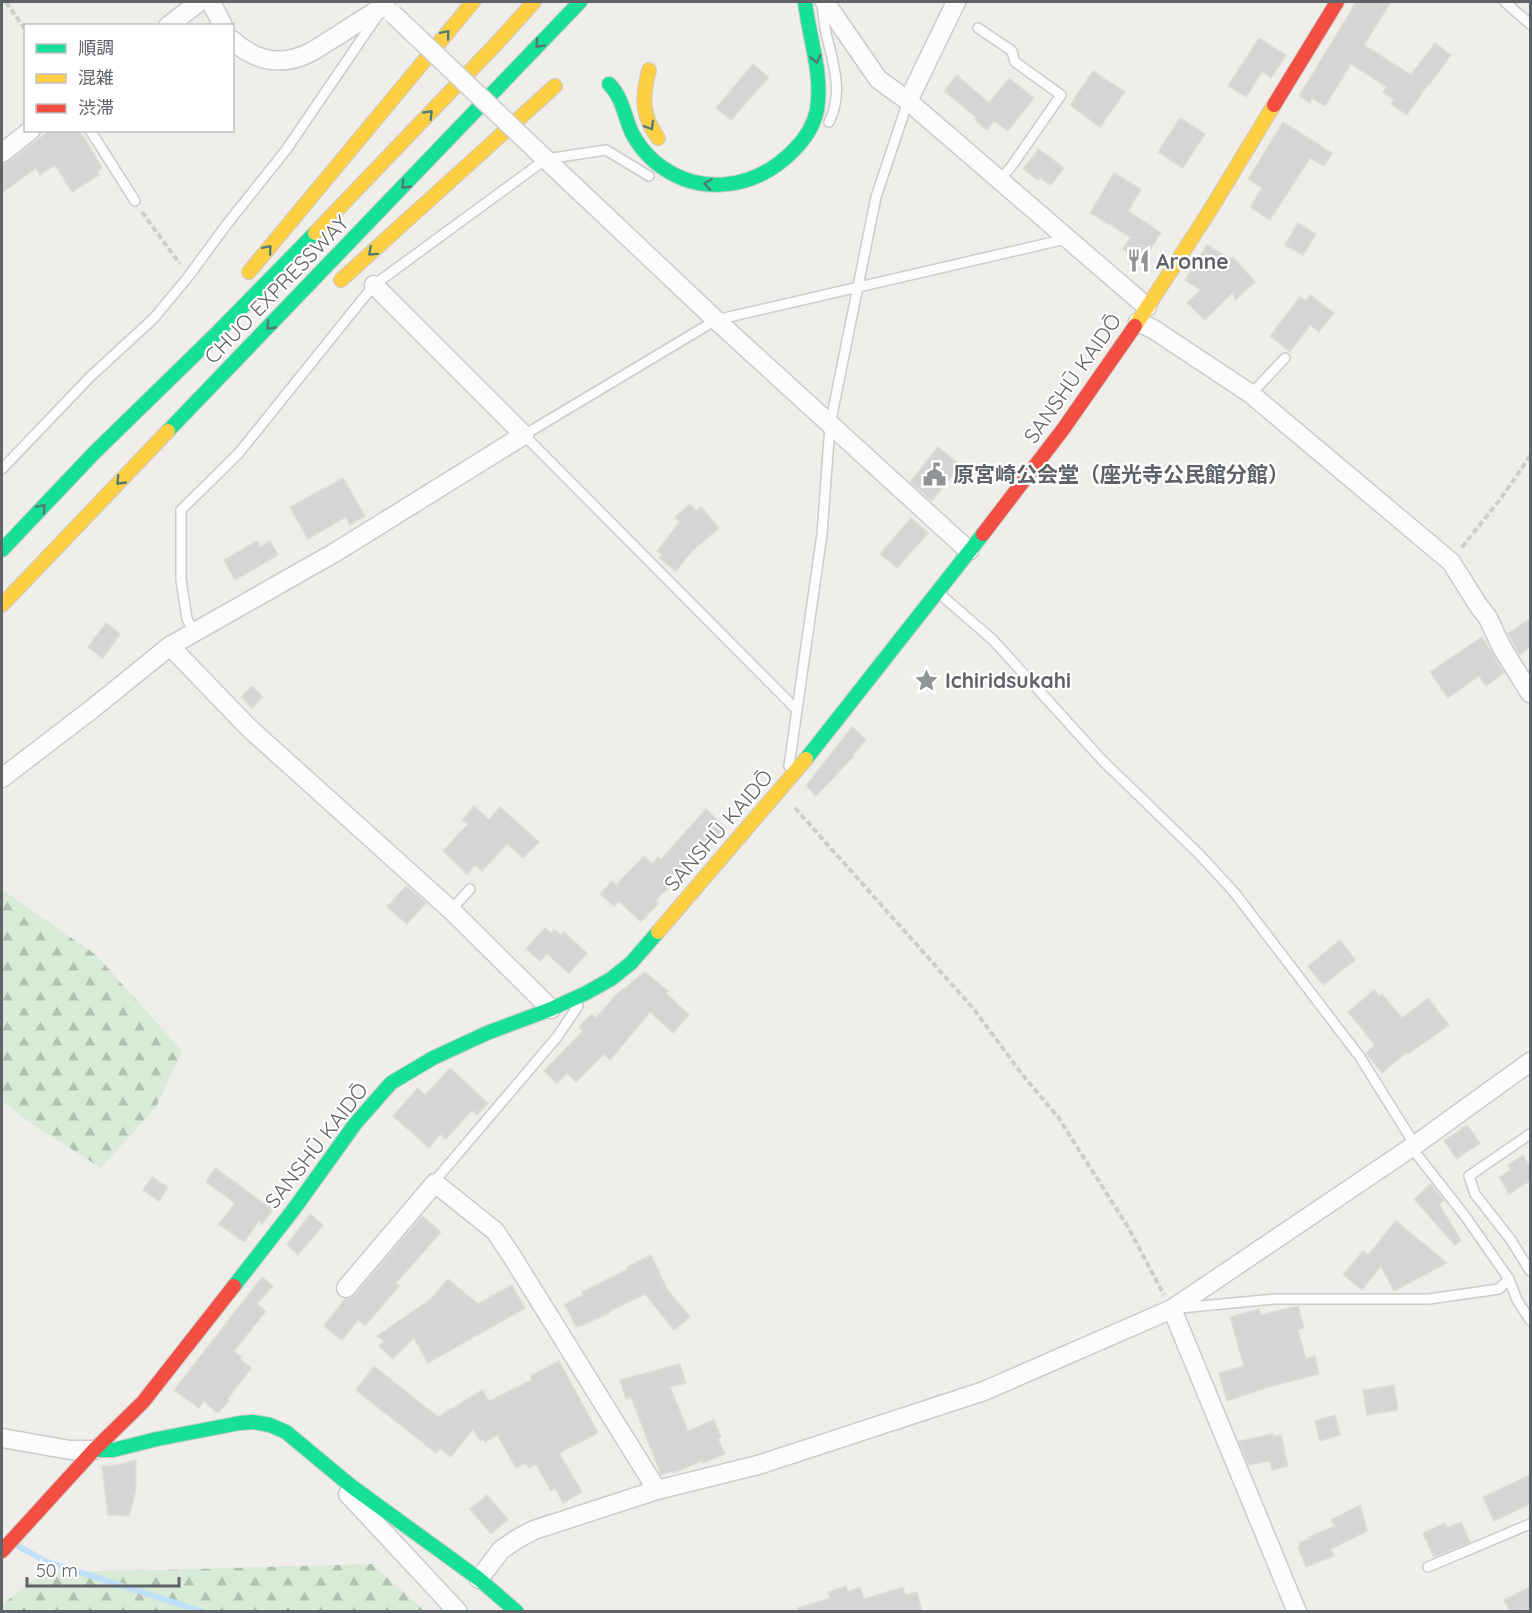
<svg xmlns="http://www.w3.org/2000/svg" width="1532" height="1613" viewBox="0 0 1532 1613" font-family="Quicksand,'Noto Sans JP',sans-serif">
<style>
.forest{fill:url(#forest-firs)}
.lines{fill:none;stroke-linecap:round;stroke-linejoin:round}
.stream{stroke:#bfe0f9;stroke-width:6}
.building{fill:#d6d5d3;stroke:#deddd9;stroke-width:1.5}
.lane-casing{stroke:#cbcccc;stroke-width:12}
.street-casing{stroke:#cbcccc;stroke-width:21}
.fast-casing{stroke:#cacacb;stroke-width:16}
.slow-casing{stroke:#cacacb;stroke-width:16}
.jam-casing{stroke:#cacacb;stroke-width:16}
.path{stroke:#cacfcc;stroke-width:4;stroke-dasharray:6 3;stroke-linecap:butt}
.lane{stroke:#fdfcfc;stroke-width:9}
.street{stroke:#fdfcfc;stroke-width:18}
.fast{stroke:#16e098;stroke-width:14}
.slow{stroke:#ffcf43;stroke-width:14}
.jam{stroke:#f24e42;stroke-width:14}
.street-bridge-casing{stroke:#cbcccc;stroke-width:21;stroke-linecap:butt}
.street-bridge{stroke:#fdfcfc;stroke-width:18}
.oneway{stroke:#507c72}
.labels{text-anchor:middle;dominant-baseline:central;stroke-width:4.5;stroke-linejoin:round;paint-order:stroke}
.poi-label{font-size:21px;font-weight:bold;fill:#5f6368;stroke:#fff;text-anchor:start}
.street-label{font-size:21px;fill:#5f6368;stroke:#fff}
</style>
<defs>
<pattern id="forest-firs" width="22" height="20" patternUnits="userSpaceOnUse" patternTransform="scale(1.5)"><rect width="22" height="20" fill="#d8ebd6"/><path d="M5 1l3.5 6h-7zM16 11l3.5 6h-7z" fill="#b2c2b1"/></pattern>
</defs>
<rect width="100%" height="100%" fill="#efeeea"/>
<g class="forest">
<polygon points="2,890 96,955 182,1051 156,1107 101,1168 29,1122 2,1101"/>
<polygon points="372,1564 425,1611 12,1612 2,1609 2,1605 42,1572 162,1570"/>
</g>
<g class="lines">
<polyline class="stream" points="18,1546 45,1561 204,1612"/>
</g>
<g class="building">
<polygon points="1355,2 1391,2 1364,45 1411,75 1435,43 1451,55 1429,85 1428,84 1407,115 1391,104 1394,100 1383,92 1387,87 1351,64 1325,106 1312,98 1310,103 1299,96 1351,11"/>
<polygon points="1259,38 1286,55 1271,78 1262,72 1246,97 1228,86"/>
<polygon points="753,64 769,77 731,120 716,108"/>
<polygon points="1093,71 1125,92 1100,127 1070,105"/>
<polygon points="957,75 989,103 1009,78 1034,98 1008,131 994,121 987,130 975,120 977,118 944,91"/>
<polygon points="1180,118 1205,134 1183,168 1158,152"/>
<polygon points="1283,122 1332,153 1324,166 1310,158 1270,220 1250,207 1262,188 1248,179"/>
<polygon points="50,130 78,130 87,142 102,168 97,172 99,175 72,192 55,165 40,175 36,168 2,193 2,165 9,162"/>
<polygon points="1039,149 1064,168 1051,185 1040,178 1038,180 1023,169"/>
<polygon points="1114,173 1141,189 1128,211 1161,233 1142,262 1123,249 1131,237 1090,213"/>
<polygon points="1298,223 1316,234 1303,255 1285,245"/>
<polygon points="1207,245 1231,259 1233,257 1255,282 1235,300 1233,292 1205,320 1187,303 1201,290 1185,280"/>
<polygon points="1310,295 1334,313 1319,332 1310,325 1290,352 1270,336 1300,297 1306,301"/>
<polygon points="938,447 960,465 932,501 910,482"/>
<polygon points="343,478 365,516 350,525 346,517 308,539 290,507"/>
<polygon points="690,504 696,511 701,507 719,528 691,552 676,571 659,558 662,555 657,551 680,522 675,517"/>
<polygon points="911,518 928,533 897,568 880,554"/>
<polygon points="257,541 260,547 270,541 278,555 235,580 224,560"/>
<polygon points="1530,619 1530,647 1519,655 1508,633"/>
<polygon points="106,623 120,634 103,658 88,647"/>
<polygon points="1482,637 1504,673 1486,686 1479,676 1448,698 1430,672"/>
<polygon points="252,686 263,697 252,708 241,697"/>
<polygon points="852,727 866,740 853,755 854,756 816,796 806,786"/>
<polygon points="474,806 489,820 500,807 539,842 523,858 507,844 482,871 475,865 467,874 443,851 468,824 462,820"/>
<polygon points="706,809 725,827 710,844 707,842 692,858 691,857 665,884 669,887 655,901 658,904 641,922 619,901 614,906 600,894 612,881 616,885 644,856 652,864 658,857 661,859"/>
<polygon points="406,886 426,903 407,924 387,907"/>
<polygon points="545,928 551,933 554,929 561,935 564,932 587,953 569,973 547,954 540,961 526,949"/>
<polygon points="1340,940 1355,960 1323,985 1308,966"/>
<polygon points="645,972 668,991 666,993 689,1015 673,1033 650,1012 610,1060 604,1054 576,1082 567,1073 557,1083 544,1071 583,1031 579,1027 591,1014 596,1018 616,995"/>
<polygon points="1374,990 1379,996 1382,994 1402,1018 1428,998 1449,1025 1408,1054 1407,1052 1382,1073 1366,1053 1375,1045 1348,1012"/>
<polygon points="450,1068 488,1103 477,1115 472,1110 446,1139 440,1134 429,1148 393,1116 418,1088 425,1095"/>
<polygon points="1467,1125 1480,1143 1457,1159 1444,1141"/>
<polygon points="1523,1155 1530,1168 1530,1181 1509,1194 1499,1177 1511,1170 1508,1165"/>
<polygon points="215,1168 273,1210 262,1224 259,1221 244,1242 219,1224 235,1203 206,1182"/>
<polygon points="152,1177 168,1187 159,1201 143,1190"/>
<polygon points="1430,1184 1444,1200 1439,1204 1461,1240 1455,1245 1414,1199"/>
<polygon points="310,1214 323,1225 298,1255 287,1245"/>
<polygon points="422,1216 441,1232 396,1283 399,1286 365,1326 358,1320 342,1340 324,1326 345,1299 350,1298 355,1295"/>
<polygon points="1396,1221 1447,1263 1394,1291 1381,1266 1362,1290 1343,1275 1363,1251 1368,1255"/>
<polygon points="651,1255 667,1289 690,1317 674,1330 645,1294 608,1312 609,1313 581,1326 581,1325 576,1327 565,1304 583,1295 582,1292 628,1269 627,1267"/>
<polygon points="262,1277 273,1286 257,1304 266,1311 234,1351 242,1357 240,1359 251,1368 227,1400 229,1401 219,1412 216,1412 204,1401 199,1408 174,1390"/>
<polygon points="448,1279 478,1304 512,1285 525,1308 428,1363 414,1338 393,1359 379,1346 384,1341 377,1336 431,1299"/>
<polygon points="1298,1306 1304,1328 1298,1330 1306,1359 1315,1356 1319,1374 1268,1387 1227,1401 1219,1373 1244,1366 1230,1317 1259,1309 1261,1315"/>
<polygon points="559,1361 598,1433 559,1453 582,1492 563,1503 555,1488 551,1491 536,1464 529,1468 526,1463 516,1468 497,1435 485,1442 483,1439 480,1441 473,1429 451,1457 440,1449 436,1453 356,1390 374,1366 438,1417 482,1390 489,1401 532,1380 530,1376"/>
<polygon points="680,1364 686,1383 670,1387 688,1431 714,1420 721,1437 718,1439 725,1454 703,1463 702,1461 673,1473 672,1471 661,1475 631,1397 626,1399 620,1380"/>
<polygon points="1394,1385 1398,1410 1367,1415 1363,1390"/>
<polygon points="1335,1415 1340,1435 1320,1441 1315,1421"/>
<polygon points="1273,1434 1273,1437 1281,1435 1288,1466 1272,1470 1270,1461 1249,1465 1238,1441"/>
<polygon points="136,1460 136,1489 129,1516 108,1515 102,1466 117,1465"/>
<polygon points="1530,1475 1530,1504 1494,1521 1483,1497"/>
<polygon points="487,1495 508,1520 491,1534 470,1509"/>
<polygon points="1360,1505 1367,1531 1331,1549 1334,1556 1306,1567 1298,1547 1300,1546 1299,1543 1310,1539 1309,1537 1335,1526 1331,1520"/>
<polygon points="1461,1522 1470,1542 1434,1557 1423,1533 1445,1523 1447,1528"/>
<polygon points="846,1586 848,1592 860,1587 864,1599 903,1587 905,1595 917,1592 922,1611 798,1611 798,1608 830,1598 828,1592"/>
<polygon points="1530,1587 1530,1608 1524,1611 1510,1611 1504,1600"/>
</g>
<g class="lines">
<defs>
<g id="lane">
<polyline points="1505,2 1530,24"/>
<path d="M822,4C823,13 824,23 826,33C833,63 844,92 829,122"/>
<polyline points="978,28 1012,51 1015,62 1061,95 1011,167 999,180"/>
<polyline points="90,130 135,201"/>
<polyline points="1251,394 1285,358"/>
<polyline points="2,469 90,377 154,318 188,277 227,224 286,150 378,15"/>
<polyline points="940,594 993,640 1103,761 1199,854 1234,892 1360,1057 1415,1145"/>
<polyline points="194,632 187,619 181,580 181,510 238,454 374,285 546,159 606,150 649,176"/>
<polyline points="796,709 524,435 716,320 1066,239"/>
<polyline points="789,766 822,534 830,425 876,197 908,101"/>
<polyline points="451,910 470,889"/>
<polyline points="1530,1134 1469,1176 1475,1194 1511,1240 1530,1271"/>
<polyline points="1411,1147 1465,1216 1509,1279 1517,1300 1530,1320"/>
<polyline points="435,1183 439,1176 557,1037 578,1006"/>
<polyline points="1180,1308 1274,1299 1429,1299 1499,1289 1509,1279"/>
<polyline points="1428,1567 1530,1524"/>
</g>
<g id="street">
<polyline points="211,2 223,26"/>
<polyline points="825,2 878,79 908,101 1147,307"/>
<polyline points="168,26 199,2"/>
<path d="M232,40C255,61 281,67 309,53C319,48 328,41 337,36C352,26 368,16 384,6L386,2"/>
<polyline points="908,101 956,2"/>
<polyline points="536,150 716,320 969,551"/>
<polyline points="2,153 31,130"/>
<polyline points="1138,322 1153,329 1251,394 1451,562 1478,605 1488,618 1502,648 1530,693"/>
<polyline points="170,646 249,728 451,910 551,1009"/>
<polyline points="2,778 92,709 170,646 334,553 524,435 374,285"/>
<polyline points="346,1288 435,1183 495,1231 513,1258 657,1490"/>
<polyline points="1172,1309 1297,1612"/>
<polyline points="2,1438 70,1450 94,1450"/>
<polyline points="348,1494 458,1612"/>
<polyline points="479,1579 501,1550 517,1539 534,1530 657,1490 758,1465 984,1391 1172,1309 1415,1145 1530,1062"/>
</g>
<g id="fast">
<path d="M609,84C623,98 624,116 632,133C637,143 646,154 655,162C699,198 756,189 794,150C805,139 814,125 817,110C823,73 809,38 805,2"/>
<polyline points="168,431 580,2"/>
<polyline points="2,550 94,453 217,333 315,233"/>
<polyline points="806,759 983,534"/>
<polyline points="234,1286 294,1209 355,1124 391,1083 433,1058 487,1033 551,1009 586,993 611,979 631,963 658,932"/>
<polyline points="94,1450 113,1450 157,1439 240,1423 253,1422 270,1425 286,1432 351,1486 479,1579 517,1612"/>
</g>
<g id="slow">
<path d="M649,70C642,98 641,114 658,138"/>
<polyline points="315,233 497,43 534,2"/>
<polyline points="249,272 473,2"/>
<polyline points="341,280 555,86"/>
<polyline points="1135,326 1209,212 1274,105"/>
<polyline points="2,605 168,431"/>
<polyline points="658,932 806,759"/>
</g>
<g id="jam">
<polyline points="1274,105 1337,2"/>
<polyline points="983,534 1064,428 1135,326"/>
<polyline points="2,1551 94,1450 143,1402 234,1286"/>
</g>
</defs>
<use href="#lane" class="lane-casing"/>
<use href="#street" class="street-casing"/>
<use href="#fast" class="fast-casing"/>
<use href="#slow" class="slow-casing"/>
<use href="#jam" class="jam-casing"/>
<g class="path">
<polyline points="6,2 26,31"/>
<polyline points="142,212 180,264"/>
<polyline points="1462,547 1502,497 1530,456"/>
<polyline points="795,808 973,1008 1021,1073 1058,1117 1128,1227 1164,1295"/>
</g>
<use href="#lane" class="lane"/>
<use href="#street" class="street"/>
<use href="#fast" class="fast"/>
<use href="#slow" class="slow"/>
<use href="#jam" class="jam"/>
<defs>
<polyline id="street-bridge" points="393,14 536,150"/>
</defs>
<use href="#street-bridge" class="street-bridge-casing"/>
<use href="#street-bridge" class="street-bridge"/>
</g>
<defs><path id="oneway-chevron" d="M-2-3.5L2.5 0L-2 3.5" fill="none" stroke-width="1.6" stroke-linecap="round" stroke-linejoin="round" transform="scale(1.5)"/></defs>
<g class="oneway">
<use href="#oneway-chevron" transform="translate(446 34) rotate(-50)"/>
<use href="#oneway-chevron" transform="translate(539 44) rotate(134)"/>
<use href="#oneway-chevron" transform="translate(816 59) rotate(78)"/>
<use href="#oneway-chevron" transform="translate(429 114) rotate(-46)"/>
<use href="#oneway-chevron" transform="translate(650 126) rotate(60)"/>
<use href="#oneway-chevron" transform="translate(708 184) rotate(-172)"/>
<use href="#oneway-chevron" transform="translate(405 185) rotate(134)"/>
<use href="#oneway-chevron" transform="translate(268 249) rotate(-50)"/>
<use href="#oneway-chevron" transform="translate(372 252) rotate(138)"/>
<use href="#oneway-chevron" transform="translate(270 326) rotate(134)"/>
<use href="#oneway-chevron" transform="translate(120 481) rotate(134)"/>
<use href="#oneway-chevron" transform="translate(42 508) rotate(-47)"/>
</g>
<defs>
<symbol id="restaurant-bare" viewBox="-9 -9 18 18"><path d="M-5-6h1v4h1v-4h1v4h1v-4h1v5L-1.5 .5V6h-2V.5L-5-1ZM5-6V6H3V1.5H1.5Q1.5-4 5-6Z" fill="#919496" stroke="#fff" stroke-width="2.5" paint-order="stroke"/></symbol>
<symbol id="civic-bare" viewBox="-9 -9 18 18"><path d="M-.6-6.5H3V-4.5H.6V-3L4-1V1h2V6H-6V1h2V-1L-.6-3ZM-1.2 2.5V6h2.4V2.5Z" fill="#919496" stroke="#fff" stroke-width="2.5" paint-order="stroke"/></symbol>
<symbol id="sight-bare" viewBox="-9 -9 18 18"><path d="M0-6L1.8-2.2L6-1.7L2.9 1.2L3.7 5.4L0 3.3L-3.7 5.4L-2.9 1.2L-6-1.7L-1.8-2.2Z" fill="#919496" stroke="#fff" stroke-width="2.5" paint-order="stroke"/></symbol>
</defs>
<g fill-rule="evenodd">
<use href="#restaurant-bare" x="1122" y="244" width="33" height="33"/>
<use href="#civic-bare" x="918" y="458" width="33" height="33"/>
<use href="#sight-bare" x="910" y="664" width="33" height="33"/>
</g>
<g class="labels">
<g class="poi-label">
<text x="1156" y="261">Aronne</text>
<text x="953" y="474">原宮崎公会堂（座光寺公民館分館）</text>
<text x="945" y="680">Ichiridsukahi</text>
</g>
<g class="street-label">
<text transform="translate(276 289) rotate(-46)">CHUO EXPRESSWAY</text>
<text transform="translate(1072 378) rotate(-55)">SANSHŪ KAIDŌ</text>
<text transform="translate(718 830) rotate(-49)">SANSHŪ KAIDŌ</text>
<text transform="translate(316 1145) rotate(-52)">SANSHŪ KAIDŌ</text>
</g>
</g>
<rect width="1532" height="1613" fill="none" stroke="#5f6368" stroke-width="6"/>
<rect x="24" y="24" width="210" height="108" fill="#ffffff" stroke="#bfc1c3" stroke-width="1.5"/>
<rect x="36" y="44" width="30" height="9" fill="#16e098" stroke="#bfc1c3" stroke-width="1.5"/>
<text x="78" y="54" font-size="18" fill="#5f6368">順調</text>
<rect x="36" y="74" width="30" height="9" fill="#ffcf43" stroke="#bfc1c3" stroke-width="1.5"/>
<text x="78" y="84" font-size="18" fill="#5f6368">混雑</text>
<rect x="36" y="104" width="30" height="9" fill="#f24e42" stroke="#bfc1c3" stroke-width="1.5"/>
<text x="78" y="114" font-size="18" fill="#5f6368">渋滞</text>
<path d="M27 1577v9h152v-9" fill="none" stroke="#5f6368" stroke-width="3"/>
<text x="36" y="1577" font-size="18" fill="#5f6368" stroke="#ffffff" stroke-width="4.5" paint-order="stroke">50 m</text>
</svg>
